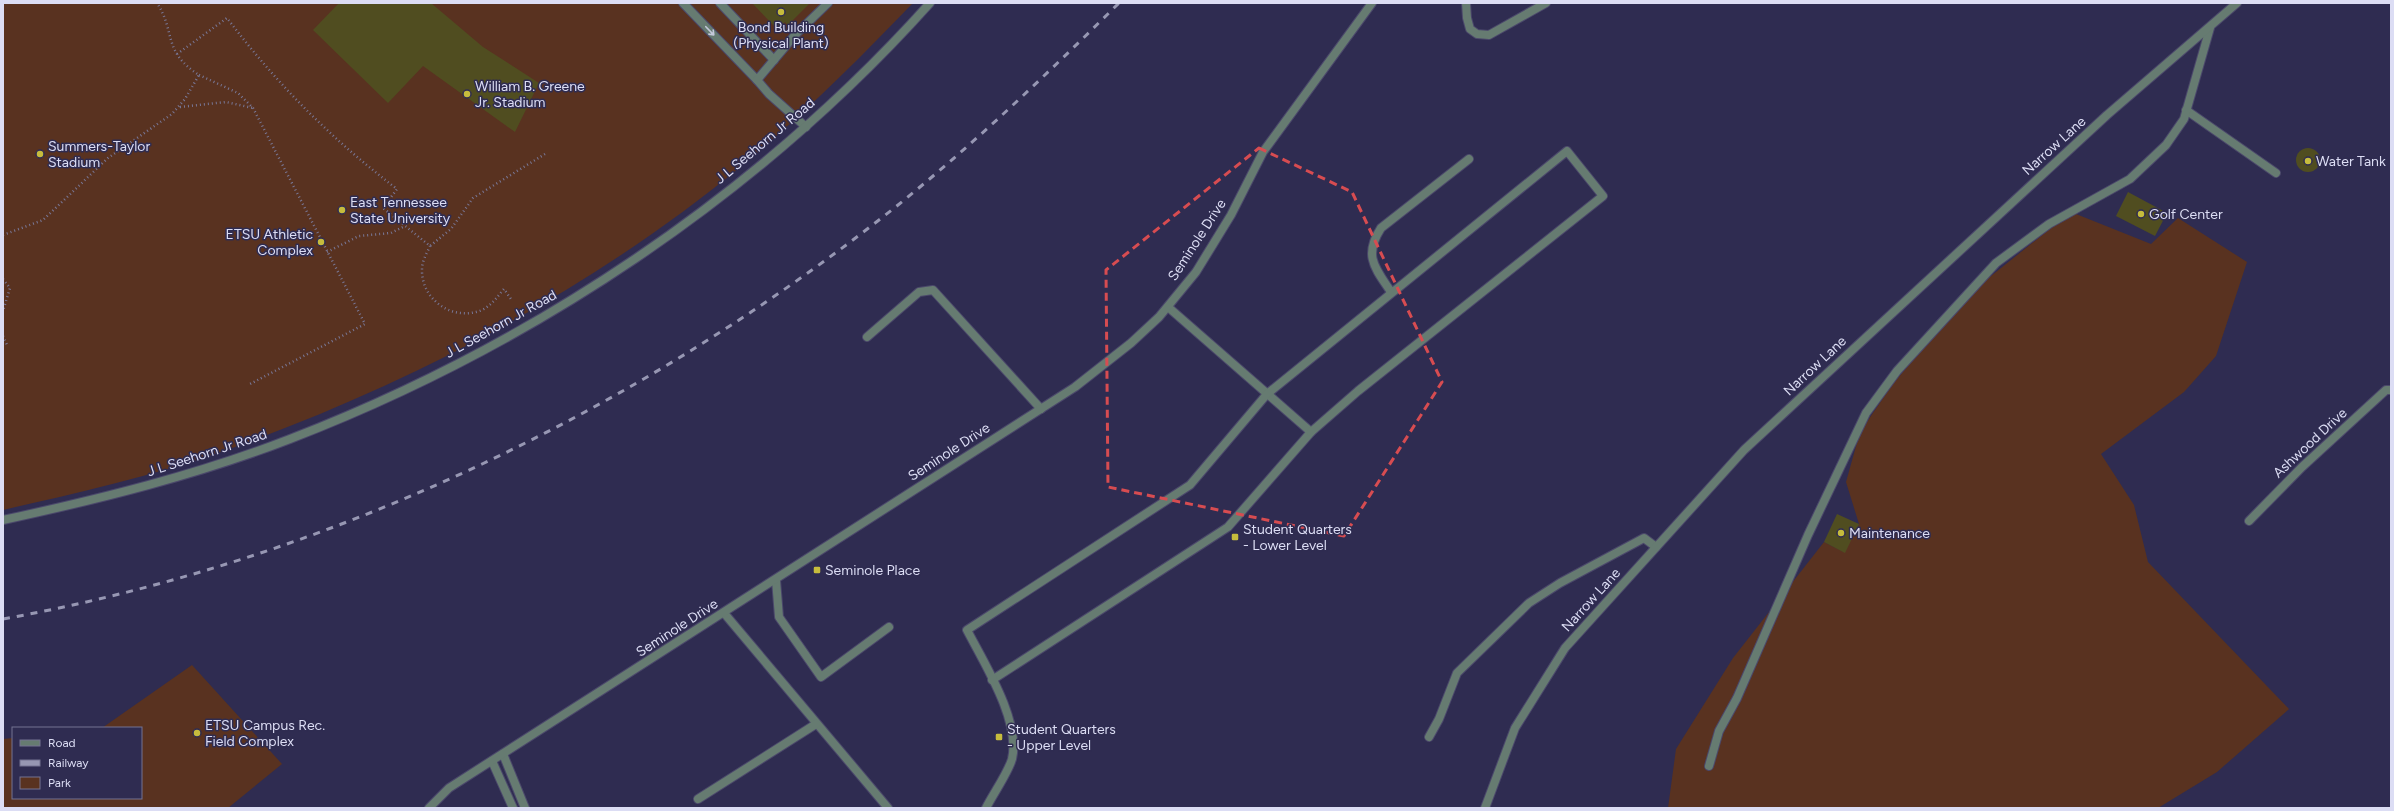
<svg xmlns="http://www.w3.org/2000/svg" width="2394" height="811" viewBox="0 0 2394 811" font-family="Figtree,sans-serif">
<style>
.green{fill:#593220}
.building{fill:#504d20}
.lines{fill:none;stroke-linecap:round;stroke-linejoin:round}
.lane-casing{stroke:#4b486b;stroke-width:10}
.street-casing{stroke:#4b486b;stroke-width:10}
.path{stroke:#797897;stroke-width:2.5;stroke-dasharray:1 3;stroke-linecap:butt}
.lane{stroke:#667b71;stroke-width:8}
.street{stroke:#667b71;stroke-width:8}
.rail{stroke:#9797b3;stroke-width:3;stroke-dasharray:7 7;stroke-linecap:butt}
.oneway{stroke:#c4c9da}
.marked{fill:none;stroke:#d74c51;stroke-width:3;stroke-dasharray:8 5;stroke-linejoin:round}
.poi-dot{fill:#c6bc3d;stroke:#2f2c51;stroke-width:1.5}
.labels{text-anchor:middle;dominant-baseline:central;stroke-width:3;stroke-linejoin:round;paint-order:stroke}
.poi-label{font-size:14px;fill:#dcddf4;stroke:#2f2c51;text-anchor:start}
.street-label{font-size:14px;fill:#dcddf4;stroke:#2f2c51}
</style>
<rect width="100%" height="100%" fill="#2f2c51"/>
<g class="green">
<path d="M3,3H913C859,59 804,114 744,164C590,291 411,384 224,451C152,476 77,493 3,510Z"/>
<polygon points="2071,212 2151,244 2178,218 2247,262 2216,356 2184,392 2101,454 2134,505 2148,562 2289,709 2217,772 2158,808 1668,808 1676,749 1733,658 1824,542 1844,552 1859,524 1846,482 1860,432 1892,385 1966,296"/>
<polygon points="192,665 282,764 228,808 3,808 3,739 13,738 13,798 141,798 141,728 102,728"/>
</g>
<g class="building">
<polygon points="339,3 431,3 483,47 539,83 515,132 423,66 388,103 313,30"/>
<polygon points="752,3 810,3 788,25 785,22 777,29"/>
<circle cx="2308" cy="160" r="12"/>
<polygon points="2128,192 2167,213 2155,236 2116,216"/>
<polygon points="1837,514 1859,524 1845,553 1824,542"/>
</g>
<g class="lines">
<defs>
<g id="lane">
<polyline points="683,3 757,80"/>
<polyline points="720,3 774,60"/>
<polyline points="1466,3 1467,18 1470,29 1477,34 1489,35 1546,3"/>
<polyline points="2186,110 2276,173"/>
<polyline points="806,127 769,94 757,80 795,35 828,3"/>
<path d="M1391,292C1375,268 1363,256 1381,228L1469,159"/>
<polyline points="867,337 919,292 933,290 1041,409"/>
<polyline points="776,580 779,617 821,677 889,627"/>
<polyline points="724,613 888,808"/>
<polyline points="992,680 1228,527 1311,432 1168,307"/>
<polyline points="1429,737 1439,719 1457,673 1529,603 1560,583 1644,538 1656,547"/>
<polyline points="503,754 525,808"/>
<polyline points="492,761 513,808"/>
<polyline points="1709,766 1719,731 1737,698 1808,535 1866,413 1897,371 1996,263 2049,224 2130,179 2166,145 2184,119 2210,28"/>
<polyline points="698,799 816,724"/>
<path d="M986,808C993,794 1008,773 1012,759C1021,721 984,663 967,630L1190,485L1267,394L1567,151L1603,196L1358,391L1311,432"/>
</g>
<g id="street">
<path d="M3,520C100,499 197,475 290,439C531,346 757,196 930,3"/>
<polyline points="2249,521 2302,467 2386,390 2391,390"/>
<polyline points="429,808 449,788 1075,387 1131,343 1159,317 1196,272 1231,215 1263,152 1372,3"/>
<polyline points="1485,808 1515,728 1565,648 1744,450 2107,115 2237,3"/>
</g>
</defs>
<use href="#lane" class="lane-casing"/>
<use href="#street" class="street-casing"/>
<g class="path">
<path d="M177,54L227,18C278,85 330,138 397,189L383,208L430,246L451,229L473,198L545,154"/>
<polyline points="199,75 238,93 253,108 365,324 250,384"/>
<polyline points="180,107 226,102 253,108"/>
<path d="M3,235L43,220L108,158L172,114L185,99L199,75C162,51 176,32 157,3"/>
<path d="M430,246C427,253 422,261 422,269C421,300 453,322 482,310C492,305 497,297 504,289L511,299"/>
<polyline points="327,252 359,236 391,233 405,226"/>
<polyline points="3,279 10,288 3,311"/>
<polyline points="3,336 7,345"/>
</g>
<use href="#lane" class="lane"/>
<use href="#street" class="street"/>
<path class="rail" d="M3,619C326,561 636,412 893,209C973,145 1046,75 1119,3"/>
</g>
<defs><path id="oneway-shaft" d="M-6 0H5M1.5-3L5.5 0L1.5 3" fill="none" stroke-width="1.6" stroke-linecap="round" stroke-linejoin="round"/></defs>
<use class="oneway" href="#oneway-shaft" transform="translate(710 31) rotate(46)"/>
<path class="marked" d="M1259,148L1352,192L1442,382L1344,536L1108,487L1106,270Z"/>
<g class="poi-dot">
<circle cx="781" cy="12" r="4"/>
<circle cx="467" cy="94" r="4"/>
<circle cx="40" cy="154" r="4"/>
<circle cx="2308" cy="161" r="4"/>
<circle cx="342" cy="210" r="4"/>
<circle cx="2141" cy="214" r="4"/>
<circle cx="321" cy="242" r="4"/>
<circle cx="1841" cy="533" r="4"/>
<rect x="1231" y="533" width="8" height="8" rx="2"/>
<rect x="813" y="566" width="8" height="8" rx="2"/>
<circle cx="197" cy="733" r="4"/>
<rect x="995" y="733" width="8" height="8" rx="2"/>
</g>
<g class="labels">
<g class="poi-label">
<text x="781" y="27" text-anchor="middle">Bond Building<tspan x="781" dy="16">(Physical Plant)</tspan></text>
<text x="475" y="86">William B. Greene<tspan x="475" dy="16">Jr. Stadium</tspan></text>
<text x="48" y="146">Summers-Taylor<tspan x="48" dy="16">Stadium</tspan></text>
<text x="2316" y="161">Water Tank</text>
<text x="350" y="202">East Tennessee<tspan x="350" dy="16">State University</tspan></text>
<text x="2149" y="214">Golf Center</text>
<text x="313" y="234" text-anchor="end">ETSU Athletic<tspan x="313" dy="16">Complex</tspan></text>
<text x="1243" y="529">Student Quarters<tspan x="1243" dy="16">- Lower Level</tspan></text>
<text x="1849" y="533">Maintenance</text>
<text x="825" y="570">Seminole Place</text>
<text x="205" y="725">ETSU Campus Rec.<tspan x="205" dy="16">Field Complex</tspan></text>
<text x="1007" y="729">Student Quarters<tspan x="1007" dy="16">- Upper Level</tspan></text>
</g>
<g class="street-label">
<text transform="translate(765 141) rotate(-40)">J L Seehorn Jr Road</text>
<text transform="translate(2054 146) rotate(-42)">Narrow Lane</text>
<text transform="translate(1197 240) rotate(-57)">Seminole Drive</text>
<text transform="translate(501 324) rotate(-29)">J L Seehorn Jr Road</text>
<text transform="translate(1815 366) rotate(-43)">Narrow Lane</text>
<text transform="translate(2310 443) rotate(-43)">Ashwood Drive</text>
<text transform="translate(949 452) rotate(-33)">Seminole Drive</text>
<text transform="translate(207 453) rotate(-18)">J L Seehorn Jr Road</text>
<text transform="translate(1591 600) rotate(-48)">Narrow Lane</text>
<text transform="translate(677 628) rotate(-33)">Seminole Drive</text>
</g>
</g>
<rect width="2394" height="811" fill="none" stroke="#dcddf4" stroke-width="8"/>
<rect x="12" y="727" width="130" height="72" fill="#2f2c51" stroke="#747392"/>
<rect x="20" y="740" width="20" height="6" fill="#667b71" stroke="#747392"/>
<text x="48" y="747" font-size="12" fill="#dcddf4">Road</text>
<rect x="20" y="760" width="20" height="6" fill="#9797b3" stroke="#747392"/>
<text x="48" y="767" font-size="12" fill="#dcddf4">Railway</text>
<rect x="20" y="777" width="20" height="12" fill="#593220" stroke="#747392"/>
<text x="48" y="787" font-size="12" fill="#dcddf4">Park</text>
</svg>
